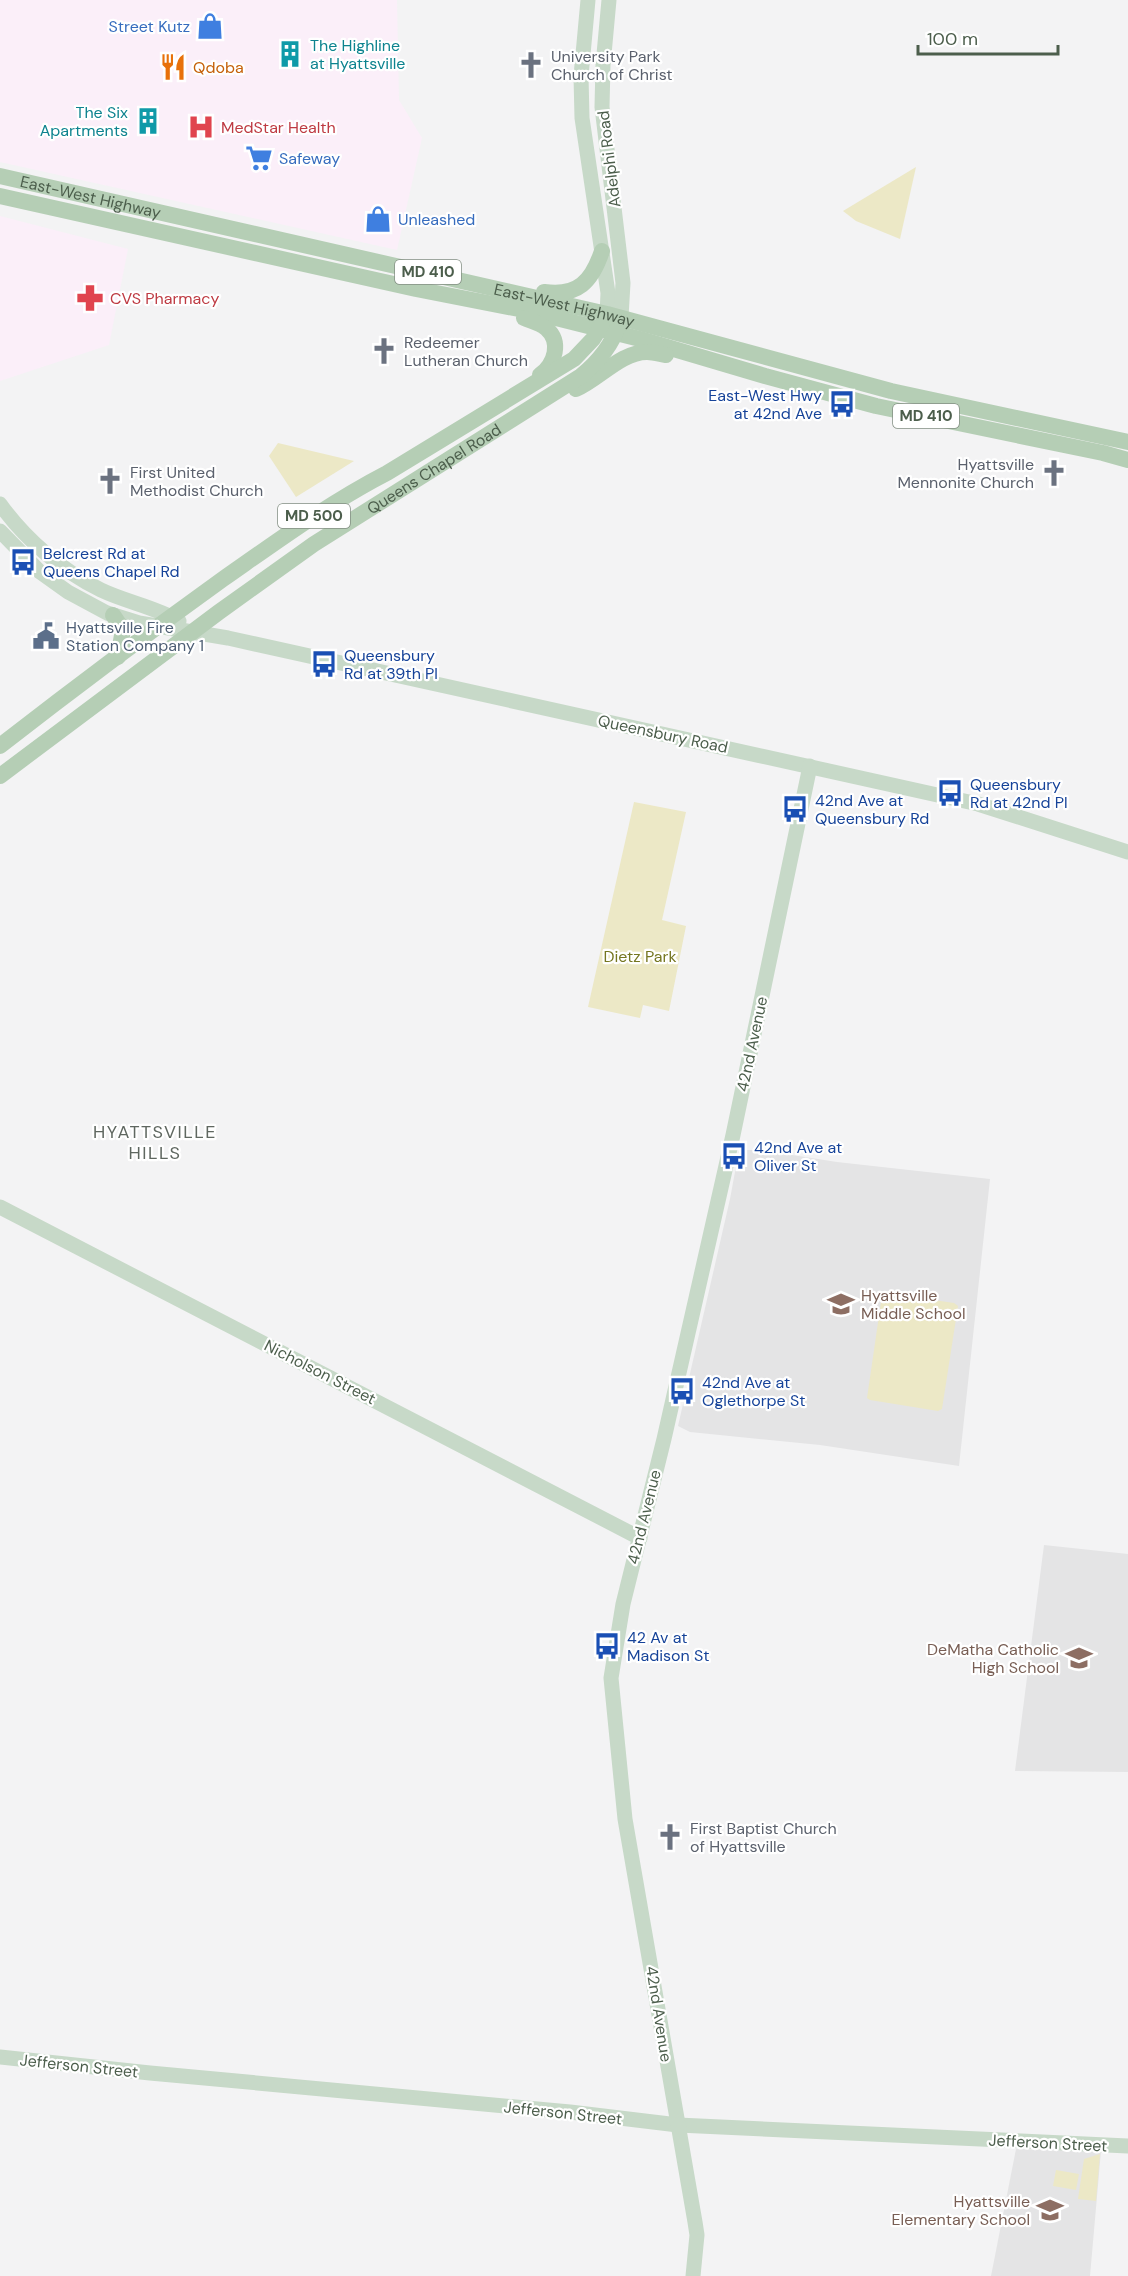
<svg xmlns="http://www.w3.org/2000/svg" width="1128" height="2276" viewBox="0 0 1128 2276" font-family="'DM Sans',sans-serif">
<style>
.commercial{fill:#fbeff9}
.education{fill:#e4e4e5}
.green{fill:#ece8c6}
.lines{fill:none;stroke-linecap:round;stroke-linejoin:round}
.secondary{stroke:#c7d9c8;stroke-width:15}
.primary{stroke:#b5ceb5;stroke-width:16}
.labels{text-anchor:middle;dominant-baseline:central;stroke-width:4.5;stroke-linejoin:round;paint-order:stroke}
.shield{fill:#fff;stroke:#828e82;stroke-width:1.5}
.shield-label{font-size:15px;font-weight:bold;fill:#4c5e4c}
.shop-label{font-size:16px;fill:#366cbe;stroke:#fff;text-anchor:start}
.culture-label{font-size:16px;fill:#0d838f;stroke:#fff;text-anchor:start}
.worship-label{font-size:16px;fill:#5b616d;stroke:#fff;text-anchor:start}
.food-label{font-size:16px;fill:#c56008;stroke:#fff;text-anchor:start}
.health-label{font-size:16px;fill:#be3a42;stroke:#fff;text-anchor:start}
.street-label{font-size:16px;fill:#4c5e4c;stroke:#fff}
.transit-label{font-size:16px;fill:#164399;stroke:#fff;text-anchor:start}
.service-label{font-size:16px;fill:#4e5e75;stroke:#fff;text-anchor:start}
.park-label{font-size:16px;fill:#757620;stroke:#fff}
.education-label{font-size:16px;fill:#785e54;stroke:#fff;text-anchor:end}
.neighbourhood-label{font-size:18px;letter-spacing:1.5px;fill:#5f6760;stroke:#fff}
</style>
<rect width="100%" height="100%" fill="#f3f3f4"/>
<g class="commercial">
<polygon points="0,0 397,0 399,100 422,138 397,250 0,162"/>
<polygon points="0,216 128,249 109,345 0,381"/>
</g>
<g class="education">
<polygon points="739,1150 760,1150 837,1162 990,1179 959,1466 820,1445 690,1432 678,1426 730,1199"/>
<polygon points="1044,1545 1128,1554 1128,1772 1015,1771"/>
<polygon points="1016,2149 1101,2151 1090,2276 991,2276"/>
</g>
<g class="green">
<polygon points="916,167 900,239 856,221 843,211"/>
<polygon points="278,443 354,461 296,497 269,456"/>
<polygon points="634,802 686,812 662,920 686,926 669,1011 643,1005 640,1018 588,1007"/>
<polygon points="887,1293 954,1303 958,1306 942,1409 938,1411 870,1400 867,1398 882,1295"/>
<polygon points="1100,2154 1096,2201 1078,2199 1084,2159"/>
<polygon points="1056,2170 1079,2174 1076,2190 1053,2186"/>
</g>
<g class="lines">
<g class="secondary">
<polyline points="588,0 581,76 582,118 608,293 607,314"/>
<polyline points="609,0 603,65 602,107 623,283 621,317"/>
<path d="M0,504C25,539 62,571 101,590C126,602 155,607 179,621"/>
<polyline points="0,531 40,572 68,592 107,613 139,623 228,638 978,804 1128,852"/>
<polyline points="0,1207 640,1538"/>
<polyline points="0,2057 150,2073 570,2112 678,2125 1128,2146"/>
<polyline points="693,2276 697,2235 695,2222 625,1819 611,1678 623,1604 664,1439 733,1135 810,766"/>
</g>
<g class="primary">
<path id="s1" d="M0,176L607,314L891,391L1128,442"/>
<polyline points="0,196 416,289 524,310 640,339 765,376 876,406 1103,453 1128,460"/>
<path d="M544,292C578,297 592,281 602,251"/>
<path d="M524,318C531,321 540,323 546,328C562,342 555,364 540,375"/>
<path d="M576,389C599,379 621,352 647,352C653,352 660,354 666,355"/>
<polyline points="113,615 123,630 118,657"/>
<path d="M0,746C73,689 148,633 223,579C276,542 329,503 387,473L574,359L593,339L605,320"/>
<path id="s2" d="M0,776L219,612L314,544L581,376C598,362 612,345 619,324"/>
</g>
</g>
<defs>
<symbol id="shop-bare" viewBox="-9 -9 18 18"><path d="M-5-2.5h2.3a2.7 3.5 0 0 1 5.4 0H5L5.5 6h-11ZM-1.5-2.5h3a1.5 2.3 0 0 0-3 0Z" fill="#3f7fe0" stroke="#fff" stroke-width="2.5" paint-order="stroke"/></symbol>
<symbol id="building-bare" viewBox="-9 -9 18 18"><path d="M-4-6H4V6H1V3H-1V6H-4ZM-2.5-4.3h1.7v1.8h-1.7ZM.8-4.3h1.7v1.8H.8ZM-2.5-1h1.7V.8h-1.7ZM.8-1h1.7V.8H.8Z" fill="#0f9aa8" stroke="#fff" stroke-width="2.5" paint-order="stroke"/></symbol>
<symbol id="church-bare" viewBox="-9 -9 18 18"><path d="M-1.2-6h2.4v3.5h3.3v2.4h-3.3V6h-2.4V-.1h-3.3v-2.4h3.3Z" fill="#6b7280" stroke="#fff" stroke-width="2.5" paint-order="stroke"/></symbol>
<symbol id="restaurant-bare" viewBox="-9 -9 18 18"><path d="M-5-6h1v4h1v-4h1v4h1v-4h1v5L-1.5 .5V6h-2V.5L-5-1ZM5-6V6H3V1.5H1.5Q1.5-4 5-6Z" fill="#e8710a" stroke="#fff" stroke-width="2.5" paint-order="stroke"/></symbol>
<symbol id="hospital-bare" viewBox="-9 -9 18 18"><path d="M-5-5h3v3.5h4V-5h3V5h-3V1.5h-4V5h-3Z" fill="#e0444e" stroke="#fff" stroke-width="2.5" paint-order="stroke"/></symbol>
<symbol id="supermarket-bare" viewBox="-9 -9 18 18"><path d="M-6-5.5h2.5l.6 2H6L4.5 2H-2.5L-4.4-4H-6ZM-1.5 3.2a1.3 1.3 0 1 0 .1 0ZM3 3.2a1.3 1.3 0 1 0 .1 0Z" fill="#3f7fe0" stroke="#fff" stroke-width="2.5" paint-order="stroke"/></symbol>
<symbol id="pharmacy-bare" viewBox="-9 -9 18 18"><path d="M-2-6h4v4h4v4h-4v4h-4v-4h-4v-4h4Z" fill="#e0444e" stroke="#fff" stroke-width="2.5" paint-order="stroke"/></symbol>
<symbol id="bus-bare" viewBox="-9 -9 18 18"><path d="M-5-6H5V4H4V6H2V4H-2V6H-4V4H-5ZM-3.5-4V0h7V-4ZM-3.5 1.2v1.5H-2V1.2ZM2 1.2v1.5H3.5V1.2Z" fill="#1a4fb4" stroke="#fff" stroke-width="2.5" paint-order="stroke"/></symbol>
<symbol id="civic-bare" viewBox="-9 -9 18 18"><path d="M-.6-6.5H3V-4.5H.6V-3L4-1V1h2V6H-6V1h2V-1L-.6-3ZM-1.2 2.5V6h2.4V2.5Z" fill="#5c6f8a" stroke="#fff" stroke-width="2.5" paint-order="stroke"/></symbol>
<symbol id="school-bare" viewBox="-9 -9 18 18"><path d="M0-5L7-2L0 1L-7-2ZM-4 1L0 2.5L4 1V4Q0 6-4 4Z" fill="#8d6e63" stroke="#fff" stroke-width="2.5" paint-order="stroke"/></symbol>
</defs>
<g fill-rule="evenodd">
<use href="#shop-bare" x="191" y="7" width="38" height="38"/>
<use href="#building-bare" x="271" y="35" width="38" height="38"/>
<use href="#church-bare" x="512" y="46" width="38" height="38"/>
<use href="#restaurant-bare" x="154" y="48" width="38" height="38"/>
<use href="#building-bare" x="129" y="102" width="38" height="38"/>
<use href="#hospital-bare" x="182" y="108" width="38" height="38"/>
<use href="#supermarket-bare" x="240" y="139" width="38" height="38"/>
<use href="#shop-bare" x="359" y="200" width="38" height="38"/>
<use href="#pharmacy-bare" x="71" y="279" width="38" height="38"/>
<use href="#church-bare" x="365" y="332" width="38" height="38"/>
<use href="#bus-bare" x="823" y="385" width="38" height="38"/>
<use href="#church-bare" x="1035" y="454" width="38" height="38"/>
<use href="#church-bare" x="91" y="462" width="38" height="38"/>
<use href="#bus-bare" x="4" y="543" width="38" height="38"/>
<use href="#civic-bare" x="27" y="617" width="38" height="38"/>
<use href="#bus-bare" x="305" y="645" width="38" height="38"/>
<use href="#bus-bare" x="931" y="774" width="38" height="38"/>
<use href="#bus-bare" x="776" y="790" width="38" height="38"/>
<use href="#bus-bare" x="715" y="1137" width="38" height="38"/>
<use href="#school-bare" x="822" y="1285" width="38" height="38"/>
<use href="#bus-bare" x="663" y="1372" width="38" height="38"/>
<use href="#bus-bare" x="588" y="1627" width="38" height="38"/>
<use href="#school-bare" x="1060" y="1639" width="38" height="38"/>
<use href="#church-bare" x="651" y="1818" width="38" height="38"/>
<use href="#school-bare" x="1031" y="2191" width="38" height="38"/>
</g>
<g class="labels">
<g class="shield">
<rect x="395" y="260" width="66" height="24" rx="4.5"/>
<rect x="893" y="404" width="66" height="24" rx="4.5"/>
<rect x="278" y="504" width="72" height="24" rx="4.5"/>
</g>
<g class="shield-label">
<text x="428" y="272">MD 410</text>
<text x="926" y="416">MD 410</text>
<text x="314" y="516">MD 500</text>
</g>
<g class="shop-label">
<text x="190" y="26" text-anchor="end">Street Kutz</text>
<text x="279" y="158">Safeway</text>
<text x="398" y="219">Unleashed</text>
</g>
<g class="culture-label">
<text x="310" y="45">The Highline<tspan x="310" dy="18">at Hyattsville</tspan></text>
<text x="128" y="112" text-anchor="end">The Six<tspan x="128" dy="18">Apartments</tspan></text>
</g>
<g class="worship-label">
<text x="551" y="56">University Park<tspan x="551" dy="18">Church of Christ</tspan></text>
<text x="404" y="342">Redeemer<tspan x="404" dy="18">Lutheran Church</tspan></text>
<text x="1034" y="464" text-anchor="end">Hyattsville<tspan x="1034" dy="18">Mennonite Church</tspan></text>
<text x="130" y="472">First United<tspan x="130" dy="18">Methodist Church</tspan></text>
<text x="690" y="1828">First Baptist Church<tspan x="690" dy="18">of Hyattsville</tspan></text>
</g>
<g class="food-label">
<text x="193" y="67">Qdoba</text>
</g>
<g class="health-label">
<text x="221" y="127">MedStar Health</text>
<text x="110" y="298">CVS Pharmacy</text>
</g>
<g class="street-label">
<text transform="translate(609 159) rotate(-97)">Adelphi Road</text>
<text stroke="none"><textPath href="#s1" startOffset="93">East-West Highway</textPath></text>
<text stroke="none"><textPath href="#s1" startOffset="579">East-West Highway</textPath></text>
<text stroke="none"><textPath href="#s2" startOffset="532">Queens Chapel Road</textPath></text>
<text transform="translate(663 734) rotate(12)">Queensbury Road</text>
<text transform="translate(752 1044) rotate(-78)">42nd Avenue</text>
<text transform="translate(320 1372) rotate(27)">Nicholson Street</text>
<text transform="translate(644 1517) rotate(-76)">42nd Avenue</text>
<text transform="translate(659 2014) rotate(81)">42nd Avenue</text>
<text transform="translate(79 2066) rotate(6)">Jefferson Street</text>
<text transform="translate(563 2113) rotate(6)">Jefferson Street</text>
<text transform="translate(1048 2143) rotate(3)">Jefferson Street</text>
</g>
<g class="transit-label">
<text x="822" y="395" text-anchor="end">East-West Hwy<tspan x="822" dy="18">at 42nd Ave</tspan></text>
<text x="43" y="553">Belcrest Rd at<tspan x="43" dy="18">Queens Chapel Rd</tspan></text>
<text x="344" y="655">Queensbury<tspan x="344" dy="18">Rd at 39th Pl</tspan></text>
<text x="970" y="784">Queensbury<tspan x="970" dy="18">Rd at 42nd Pl</tspan></text>
<text x="815" y="800">42nd Ave at<tspan x="815" dy="18">Queensbury Rd</tspan></text>
<text x="754" y="1147">42nd Ave at<tspan x="754" dy="18">Oliver St</tspan></text>
<text x="702" y="1382">42nd Ave at<tspan x="702" dy="18">Oglethorpe St</tspan></text>
<text x="627" y="1637">42 Av at<tspan x="627" dy="18">Madison St</tspan></text>
</g>
<g class="service-label">
<text x="66" y="627">Hyattsville Fire<tspan x="66" dy="18">Station Company 1</tspan></text>
</g>
<g class="park-label">
<text x="640" y="956">Dietz Park</text>
</g>
<g class="education-label">
<text x="861" y="1295" text-anchor="start">Hyattsville<tspan x="861" dy="18">Middle School</tspan></text>
<text x="1059" y="1649">DeMatha Catholic<tspan x="1059" dy="18">High School</tspan></text>
<text x="1030" y="2201">Hyattsville<tspan x="1030" dy="18">Elementary School</tspan></text>
</g>
<g class="neighbourhood-label">
<text x="155" y="1132">HYATTSVILLE<tspan x="155" dy="21">HILLS</tspan></text>
</g>
</g>
<path d="M918 45v9h140v-9" fill="none" stroke="#4c5e4c" stroke-width="3"/>
<text x="927" y="45" font-size="18" fill="#4c5e4c" stroke="#ffffff" stroke-width="4.5" paint-order="stroke">100 m</text>
</svg>
